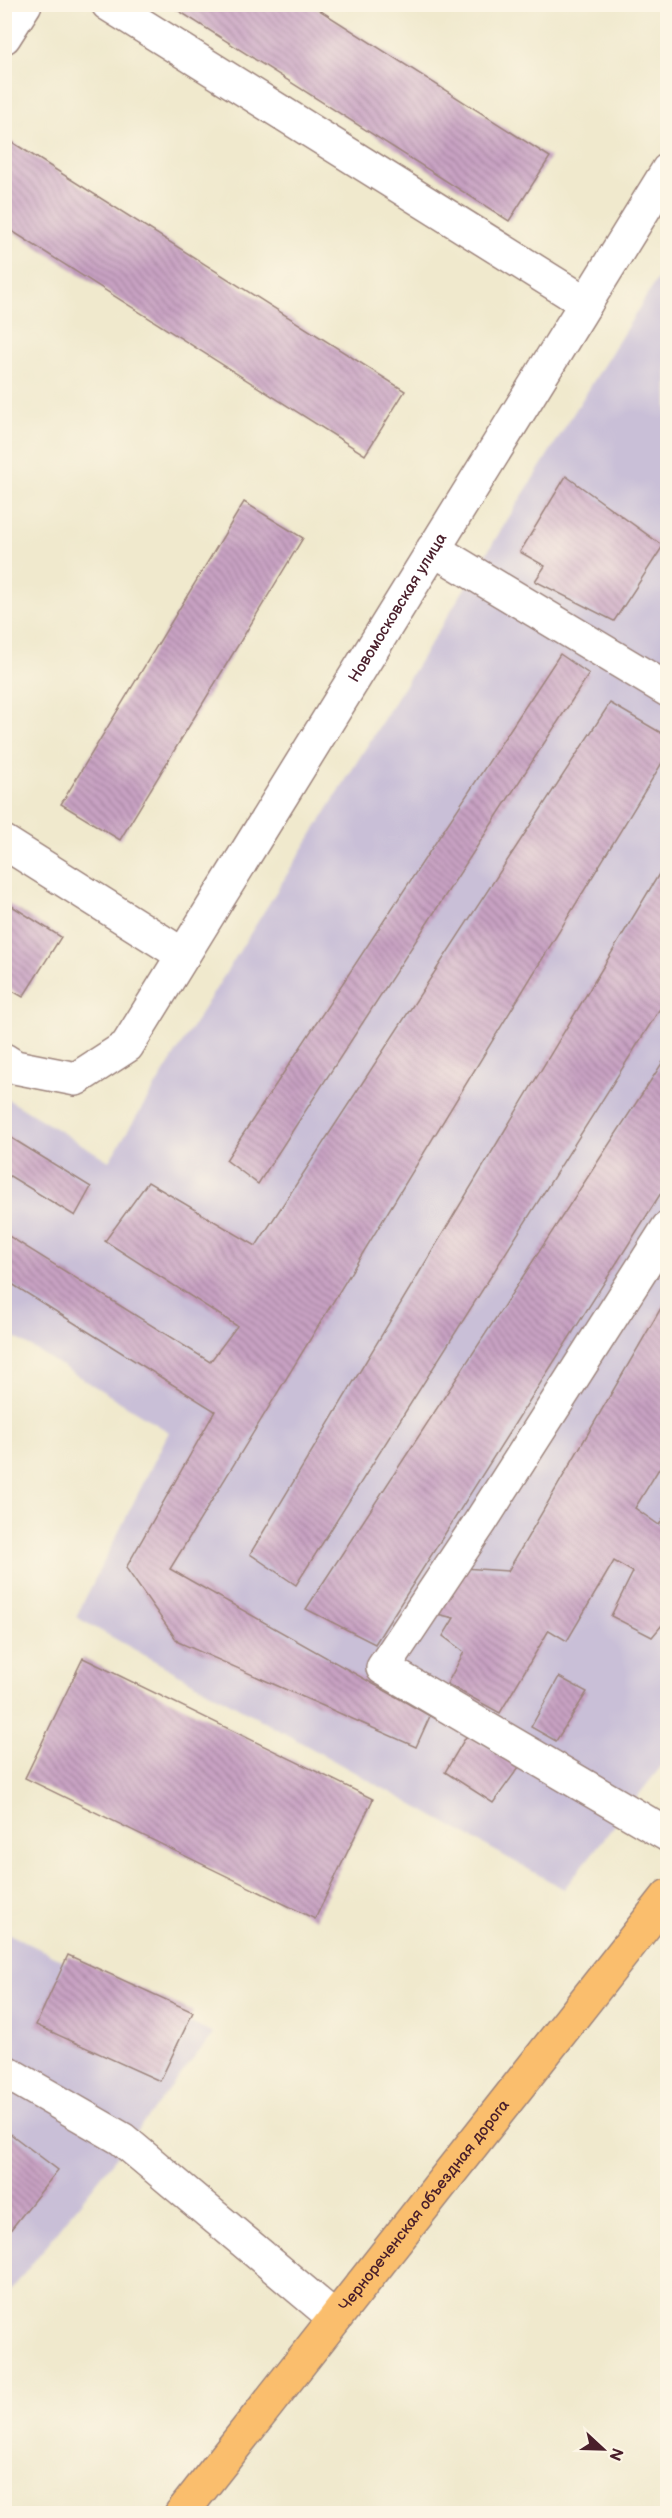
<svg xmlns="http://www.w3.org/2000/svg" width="672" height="2518" viewBox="0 0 672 2518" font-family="'Balsamiq Sans',sans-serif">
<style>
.industrial{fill:#c9bfd7}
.building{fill:url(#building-back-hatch)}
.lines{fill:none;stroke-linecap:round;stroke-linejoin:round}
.minor-casing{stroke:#9d847c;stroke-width:36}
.major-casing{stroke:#9d847c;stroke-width:36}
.minor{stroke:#fff;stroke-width:33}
.major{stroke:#fabe6d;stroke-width:33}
.labels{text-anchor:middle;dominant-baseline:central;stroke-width:5;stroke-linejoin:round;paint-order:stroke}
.street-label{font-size:16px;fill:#4a1f2b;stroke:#fcf5e5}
</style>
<defs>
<pattern id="building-back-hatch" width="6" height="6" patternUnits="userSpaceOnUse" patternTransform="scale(1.5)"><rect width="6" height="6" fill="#c8a2c3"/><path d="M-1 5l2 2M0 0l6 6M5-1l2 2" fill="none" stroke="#a4839f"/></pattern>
</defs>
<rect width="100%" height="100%" fill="#fcf5e5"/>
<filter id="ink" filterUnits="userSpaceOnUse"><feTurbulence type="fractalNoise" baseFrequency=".0167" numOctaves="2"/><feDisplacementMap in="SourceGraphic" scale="12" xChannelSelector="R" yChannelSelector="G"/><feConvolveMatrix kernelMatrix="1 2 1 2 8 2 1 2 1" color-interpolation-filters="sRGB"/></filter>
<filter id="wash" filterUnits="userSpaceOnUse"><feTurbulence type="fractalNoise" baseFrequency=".008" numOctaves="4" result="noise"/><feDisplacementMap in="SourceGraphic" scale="24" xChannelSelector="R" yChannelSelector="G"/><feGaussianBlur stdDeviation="1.35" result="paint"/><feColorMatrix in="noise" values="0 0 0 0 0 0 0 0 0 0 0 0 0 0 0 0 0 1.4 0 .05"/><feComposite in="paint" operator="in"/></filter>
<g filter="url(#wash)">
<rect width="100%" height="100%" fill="#f0e9cd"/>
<g class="industrial">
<polygon points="667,263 667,1759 564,1889 76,1617 169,1432 5,1331 4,1097 109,1161"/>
<polygon points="5,1932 213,2034 5,2298"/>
</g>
<g id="blocks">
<g class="building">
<polygon points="168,4 310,4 550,157 509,221"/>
<polygon points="4,137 405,391 365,455 4,226"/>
<polygon points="566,476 663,546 614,621 535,581 545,566 520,552"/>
<polygon points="244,502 303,538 120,840 61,804"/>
<polygon points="560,654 589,674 258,1184 226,1160"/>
<polygon points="610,703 668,737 668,753 170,1569 430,1716 416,1747 178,1642 126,1568 215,1411 4,1279 4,1233 210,1362 237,1326 105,1241 148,1182 256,1246"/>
<polygon points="668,859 668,996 296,1585 250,1554"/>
<polygon points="4,901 61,937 23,997 4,986"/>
<polygon points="668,1054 668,1182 375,1644 306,1609"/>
<polygon points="5,1134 91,1187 75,1216 5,1173"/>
<polygon points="668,1296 668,1454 635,1508 659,1525 668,1511 668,1618 652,1637 611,1616 633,1572 614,1561 567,1641 549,1630 500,1713 447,1684 464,1652 443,1636 454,1618 433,1613 463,1568 508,1571"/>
<polygon points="83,1658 373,1799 315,1919 25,1778"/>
<polygon points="559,1677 587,1692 556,1741 531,1727"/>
<polygon points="467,1735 519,1767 493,1803 445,1772"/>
<polygon points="68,1955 193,2012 160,2081 36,2025"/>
<polygon points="4,2129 58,2170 4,2238"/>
</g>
</g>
</g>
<g filter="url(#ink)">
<use href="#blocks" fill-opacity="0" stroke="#9d847c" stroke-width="1.5"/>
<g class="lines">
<defs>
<g id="minor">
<polyline points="108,4 586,303"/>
<polyline points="4,37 25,4"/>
<polyline points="433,549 668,690"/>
<polyline points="4,842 183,955"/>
<path id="s1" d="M4,1060L15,1067L76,1079L127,1046L668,170"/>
<polyline points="668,1228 481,1521 383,1668 668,1835"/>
<polyline points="4,2071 122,2139 335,2318"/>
</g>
<g id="major">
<path id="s2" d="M181,2514L668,1896"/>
</g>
</defs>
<use href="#minor" class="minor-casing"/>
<use href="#major" class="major-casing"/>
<use href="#minor" class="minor"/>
<use href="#major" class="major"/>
</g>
</g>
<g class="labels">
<g class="street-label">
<text stroke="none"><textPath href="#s1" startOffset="651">Новомосковская улица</textPath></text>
<text stroke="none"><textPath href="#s2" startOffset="393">Чернореченская объездная дорога</textPath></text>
</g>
</g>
<rect width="672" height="2518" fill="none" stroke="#fcf5e5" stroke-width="24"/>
<g transform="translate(603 2449) rotate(112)" stroke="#fcf5e5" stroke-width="4.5" paint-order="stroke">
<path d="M0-4.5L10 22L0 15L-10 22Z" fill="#4a1f2b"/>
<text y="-9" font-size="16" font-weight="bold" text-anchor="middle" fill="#4a1f2b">N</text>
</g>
</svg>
